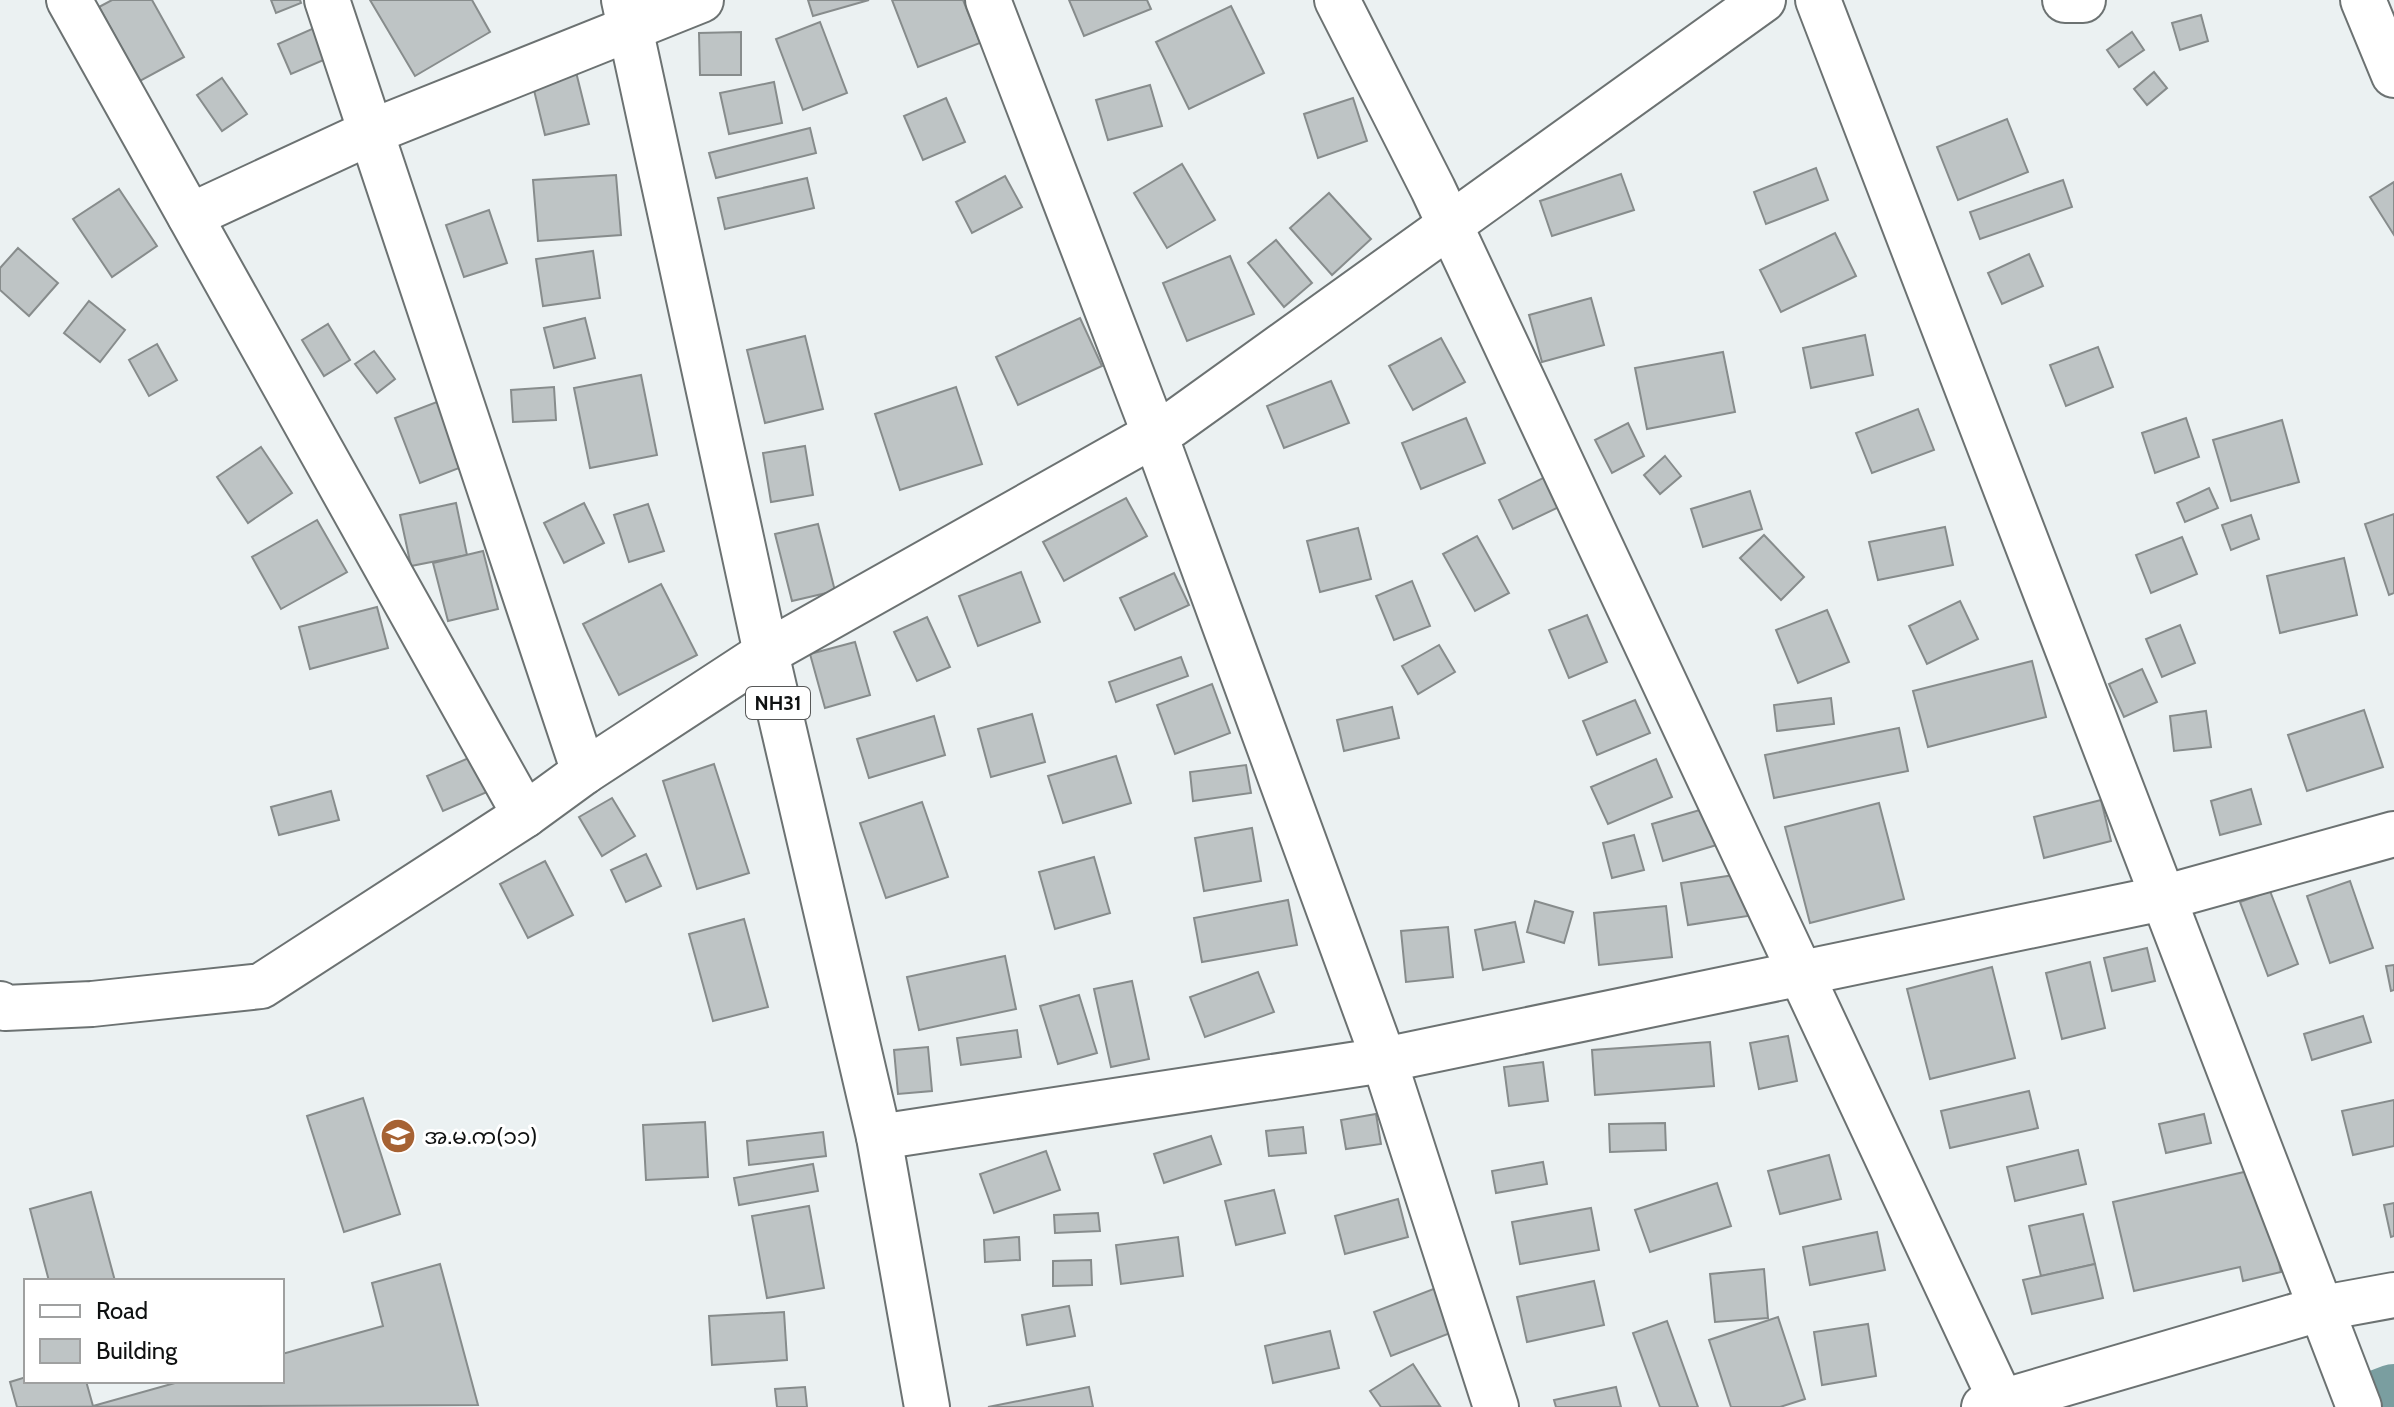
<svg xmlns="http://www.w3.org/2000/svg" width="2394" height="1407" viewBox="0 0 2394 1407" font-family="Cabin,'Noto Sans Myanmar',sans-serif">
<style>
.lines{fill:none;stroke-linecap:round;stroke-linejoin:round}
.river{stroke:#7a9ea0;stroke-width:64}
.building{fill:#bec4c5;stroke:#878c8c;stroke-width:2}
.minor-casing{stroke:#6c7272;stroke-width:48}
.highway-casing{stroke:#6c7272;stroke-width:48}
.minor{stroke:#fff;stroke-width:44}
.highway{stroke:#fff;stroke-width:44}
.labels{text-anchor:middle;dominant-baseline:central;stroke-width:6;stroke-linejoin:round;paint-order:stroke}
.shield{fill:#fff;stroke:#575858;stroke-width:2}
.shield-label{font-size:20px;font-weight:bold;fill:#0f1111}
.poi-label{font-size:22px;fill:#0f1111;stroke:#fff;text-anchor:start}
</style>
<rect width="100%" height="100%" fill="#ebf1f2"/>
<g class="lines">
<polyline class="river" points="2365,1407 2394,1396"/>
</g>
<g class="building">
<polygon points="112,0 152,0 184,57 140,81 99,7"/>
<polygon points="271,0 300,0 301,3 276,13"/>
<polygon points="370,0 472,0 490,32 415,76"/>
<polygon points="808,0 869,0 813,16"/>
<polygon points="892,0 963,0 980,43 918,67"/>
<polygon points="1069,0 1147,0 1151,9 1084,36"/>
<polygon points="1231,6 1264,73 1189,109 1156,42"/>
<polygon points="2201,15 2208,41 2180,50 2172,23"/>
<polygon points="820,22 847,93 803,110 776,39"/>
<polygon points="321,25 333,56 291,74 278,44"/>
<polygon points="741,32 741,75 700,75 699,33"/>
<polygon points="2132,32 2144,50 2119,67 2107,50"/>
<polygon points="575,68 589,124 545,135 531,78"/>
<polygon points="2154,72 2167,88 2147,105 2134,89"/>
<polygon points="222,78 247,114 222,131 197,95"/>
<polygon points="774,82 782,123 729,134 720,93"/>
<polygon points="1150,85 1162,126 1108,140 1096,100"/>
<polygon points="946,98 965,142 923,160 904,116"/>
<polygon points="1353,98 1367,141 1318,158 1304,114"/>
<polygon points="2007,119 2028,172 1958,200 1937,147"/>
<polygon points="810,128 816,153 716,178 709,153"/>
<polygon points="1182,164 1215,220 1167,248 1134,193"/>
<polygon points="1816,168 1828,200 1766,224 1754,192"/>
<polygon points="1621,174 1634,210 1552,236 1540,201"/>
<polygon points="616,175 621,235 538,241 533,180"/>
<polygon points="1005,176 1022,207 972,233 956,202"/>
<polygon points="807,178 814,208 725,229 718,198"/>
<polygon points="2063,180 2072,207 1980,239 1970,212"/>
<polygon points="2394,182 2394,235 2370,197"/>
<polygon points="119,189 157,246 112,277 73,219"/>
<polygon points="1329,193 1371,239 1332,275 1290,228"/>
<polygon points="489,210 507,263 464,277 446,225"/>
<polygon points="1835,233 1856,276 1781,312 1760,270"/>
<polygon points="1276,240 1312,283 1284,307 1248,263"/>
<polygon points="18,248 58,283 29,316 0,290 0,268"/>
<polygon points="593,251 600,298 543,306 536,259"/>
<polygon points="2029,254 2043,286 2002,304 1988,273"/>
<polygon points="1230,256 1254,314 1187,341 1163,283"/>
<polygon points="1591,298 1604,345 1542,362 1529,315"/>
<polygon points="89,301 125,330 100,362 64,333"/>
<polygon points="585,318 595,358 554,368 544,328"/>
<polygon points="1080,318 1102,366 1018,405 996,357"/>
<polygon points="328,324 350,360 324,376 302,340"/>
<polygon points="1865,335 1873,375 1811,388 1803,348"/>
<polygon points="805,336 823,409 765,423 747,350"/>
<polygon points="1441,338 1465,382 1413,410 1389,366"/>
<polygon points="157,344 177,380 149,396 129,360"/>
<polygon points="2098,347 2113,387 2066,406 2050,365"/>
<polygon points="374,351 395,379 377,393 355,364"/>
<polygon points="1723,352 1735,412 1647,429 1635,368"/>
<polygon points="641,375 657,455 590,468 574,388"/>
<polygon points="1331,381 1349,423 1284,448 1267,406"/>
<polygon points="554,387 556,420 513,422 511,390"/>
<polygon points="956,387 982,464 900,490 875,414"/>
<polygon points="442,400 467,465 420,483 395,418"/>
<polygon points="1918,409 1934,450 1872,473 1856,433"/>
<polygon points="1466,418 1485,463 1421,489 1402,443"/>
<polygon points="2186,418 2199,457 2155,473 2142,433"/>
<polygon points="2282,420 2299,482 2231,501 2213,440"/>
<polygon points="1628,423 1644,456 1612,473 1595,440"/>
<polygon points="805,446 813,495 771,502 763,453"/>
<polygon points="261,447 292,493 248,523 217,477"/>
<polygon points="1665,456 1681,476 1660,494 1644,475"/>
<polygon points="1547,476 1561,506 1513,529 1499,500"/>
<polygon points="2209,488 2218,508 2185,522 2177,503"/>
<polygon points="1750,491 1762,529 1703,547 1691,509"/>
<polygon points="1126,498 1147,536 1064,581 1043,542"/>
<polygon points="456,503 467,555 411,566 400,515"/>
<polygon points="584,503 604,543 564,563 544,523"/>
<polygon points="648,504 664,551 629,562 614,515"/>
<polygon points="2394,514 2394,593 2389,595 2365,524"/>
<polygon points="2251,515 2259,539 2231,550 2222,525"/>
<polygon points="317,520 347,572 281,609 252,557"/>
<polygon points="818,524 835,591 792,601 775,534"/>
<polygon points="1945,527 1953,565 1878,580 1869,542"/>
<polygon points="1358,528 1371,579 1320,592 1307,541"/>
<polygon points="1764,535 1804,577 1781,600 1740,558"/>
<polygon points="1477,536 1509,593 1475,611 1443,554"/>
<polygon points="2182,537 2197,574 2151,593 2136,555"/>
<polygon points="483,551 498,609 448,621 433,563"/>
<polygon points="2344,558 2357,615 2280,633 2267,576"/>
<polygon points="1021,572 1040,622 978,646 959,596"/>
<polygon points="1174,573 1189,605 1135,630 1120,598"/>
<polygon points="1412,581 1430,626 1394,640 1376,596"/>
<polygon points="661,584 697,655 619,695 583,624"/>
<polygon points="1960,601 1978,639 1927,664 1909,626"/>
<polygon points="377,607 388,648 310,669 299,627"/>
<polygon points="1827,610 1849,662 1798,683 1776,630"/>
<polygon points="1587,615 1607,662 1569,678 1549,630"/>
<polygon points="927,617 950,667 917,681 894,632"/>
<polygon points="2180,625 2195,663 2162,677 2146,639"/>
<polygon points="855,642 870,695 825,708 810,654"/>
<polygon points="1439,645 1455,672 1418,694 1402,666"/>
<polygon points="1181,657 1188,676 1116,702 1109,682"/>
<polygon points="2032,661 2046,717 1928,747 1913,691"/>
<polygon points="2142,669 2157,702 2124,717 2109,684"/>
<polygon points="1212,684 1230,733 1175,754 1157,705"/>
<polygon points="1831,698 1834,724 1777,731 1774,705"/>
<polygon points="1635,700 1650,733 1597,755 1583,721"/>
<polygon points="1392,707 1399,738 1344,751 1337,720"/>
<polygon points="2364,710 2383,767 2307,791 2288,735"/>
<polygon points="2206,711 2211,747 2174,751 2170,716"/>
<polygon points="1032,714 1045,762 991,777 978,729"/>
<polygon points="934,716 945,755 869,778 857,739"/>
<polygon points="1899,728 1908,771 1774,798 1765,755"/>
<polygon points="1116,756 1131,803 1063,823 1048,776"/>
<polygon points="471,757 487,792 443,811 427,776"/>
<polygon points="1656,759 1672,797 1608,824 1591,787"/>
<polygon points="714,764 749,873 697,889 663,781"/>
<polygon points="1246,765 1251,793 1193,801 1190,772"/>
<polygon points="2251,789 2261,824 2220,835 2211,801"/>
<polygon points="331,791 339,820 279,835 271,807"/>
<polygon points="612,798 635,836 602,856 579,817"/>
<polygon points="2101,800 2111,841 2044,858 2034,817"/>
<polygon points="922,802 948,877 886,898 860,823"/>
<polygon points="1879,803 1904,899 1810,923 1785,827"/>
<polygon points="1710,807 1720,844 1663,861 1652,824"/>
<polygon points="1252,828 1261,881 1204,891 1195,838"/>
<polygon points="1634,835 1644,870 1612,878 1603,843"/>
<polygon points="646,854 661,886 626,902 611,870"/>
<polygon points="1094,857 1110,913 1055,929 1039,872"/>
<polygon points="545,861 573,915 528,938 500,884"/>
<polygon points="1741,874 1748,916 1688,925 1681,883"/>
<polygon points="2350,881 2373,948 2330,963 2307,896"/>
<polygon points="2270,891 2298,964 2268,976 2240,902"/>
<polygon points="1288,900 1297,945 1202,962 1194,918"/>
<polygon points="1535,901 1573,912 1564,943 1527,932"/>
<polygon points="1666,906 1672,957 1599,965 1594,913"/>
<polygon points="744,919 768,1007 713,1021 689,934"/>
<polygon points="1515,922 1524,962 1483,970 1475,930"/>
<polygon points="1448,927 1453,977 1406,982 1401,931"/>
<polygon points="2147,948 2155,981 2112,991 2104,958"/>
<polygon points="1005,956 1016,1009 919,1030 907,977"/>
<polygon points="2090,962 2105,1028 2062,1039 2046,973"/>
<polygon points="2394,965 2394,990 2391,991 2386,966"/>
<polygon points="1992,967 2015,1058 1930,1079 1907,989"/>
<polygon points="1258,972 1274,1012 1205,1037 1190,997"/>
<polygon points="1132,981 1149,1059 1111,1067 1094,989"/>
<polygon points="1079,995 1097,1053 1058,1064 1040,1006"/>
<polygon points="2363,1016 2371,1042 2312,1060 2304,1034"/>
<polygon points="1017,1030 1021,1057 961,1065 957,1038"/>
<polygon points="1788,1036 1797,1081 1759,1089 1750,1043"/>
<polygon points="1710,1042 1714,1086 1595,1095 1592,1050"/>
<polygon points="928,1047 932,1091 898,1094 894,1050"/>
<polygon points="1543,1062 1548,1101 1509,1106 1504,1067"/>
<polygon points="2029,1091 2038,1128 1950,1148 1941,1111"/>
<polygon points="363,1098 400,1214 344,1232 307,1116"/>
<polygon points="2394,1100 2394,1146 2353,1155 2342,1111"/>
<polygon points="1376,1114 1381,1144 1346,1149 1341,1120"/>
<polygon points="2204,1114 2211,1143 2166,1153 2159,1124"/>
<polygon points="705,1122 708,1177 646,1180 643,1125"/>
<polygon points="1665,1123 1666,1150 1610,1152 1609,1124"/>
<polygon points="1303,1127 1306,1153 1269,1156 1266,1131"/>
<polygon points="823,1132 826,1156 749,1165 747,1141"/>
<polygon points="1211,1136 1221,1164 1164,1183 1154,1154"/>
<polygon points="2078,1150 2086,1184 2015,1201 2007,1167"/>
<polygon points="1046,1151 1060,1190 994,1213 980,1174"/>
<polygon points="1829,1155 1841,1199 1780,1214 1768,1171"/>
<polygon points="1543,1162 1547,1184 1496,1193 1492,1171"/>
<polygon points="813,1164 818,1191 739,1205 734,1178"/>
<polygon points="2257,1169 2281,1272 2243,1281 2240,1267 2134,1291 2113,1202"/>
<polygon points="1717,1183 1731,1226 1650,1252 1635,1210"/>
<polygon points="1274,1190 1285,1233 1236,1245 1225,1201"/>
<polygon points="91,1192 115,1281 49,1281 30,1209"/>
<polygon points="1398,1199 1408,1237 1345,1254 1335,1216"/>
<polygon points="2394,1203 2394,1236 2391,1237 2384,1205"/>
<polygon points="809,1206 824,1288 767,1298 752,1216"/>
<polygon points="1591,1208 1599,1250 1520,1264 1512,1222"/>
<polygon points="1098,1213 1100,1231 1055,1233 1054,1215"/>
<polygon points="2083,1214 2095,1264 2041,1276 2029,1226"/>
<polygon points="1877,1232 1885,1270 1810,1285 1803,1247"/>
<polygon points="1019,1237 1020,1260 985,1262 984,1240"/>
<polygon points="1178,1237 1183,1276 1121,1284 1116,1245"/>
<polygon points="1091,1260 1092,1285 1053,1286 1053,1261"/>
<polygon points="440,1264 478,1405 17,1407 10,1382 26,1377 26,1381 86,1381 93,1406 182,1381 282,1381 282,1354 383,1326 372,1283"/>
<polygon points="2095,1264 2103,1298 2032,1314 2023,1280"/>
<polygon points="1764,1269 1768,1318 1715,1322 1710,1274"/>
<polygon points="1594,1281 1604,1325 1527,1342 1517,1297"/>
<polygon points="1436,1288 1453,1332 1391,1356 1374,1312"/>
<polygon points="1069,1306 1075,1336 1027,1345 1022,1315"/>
<polygon points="784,1312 787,1360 712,1365 709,1316"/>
<polygon points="1778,1317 1805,1399 1780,1407 1731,1407 1709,1340"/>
<polygon points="1667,1321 1698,1407 1660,1407 1633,1333"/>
<polygon points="1868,1324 1876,1376 1822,1385 1814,1332"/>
<polygon points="1330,1331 1339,1368 1273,1383 1265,1346"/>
<polygon points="1413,1364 1440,1406 1381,1407 1370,1391"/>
<polygon points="805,1387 807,1407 777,1407 775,1389"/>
<polygon points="1089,1387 1093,1407 988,1407"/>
<polygon points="1616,1387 1621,1407 1556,1407 1554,1400"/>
</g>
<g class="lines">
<defs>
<g id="minor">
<polyline points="69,0 525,815"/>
<polyline points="327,0 584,772"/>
<polyline points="988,0 1155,435 1384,1060 1496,1407"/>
<polyline points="1337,0 1433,189 2004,1407"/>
<polyline points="1818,0 2359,1407"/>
<polyline points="2065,0 2083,0"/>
<polyline points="2363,0 2394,75"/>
<polyline points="190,216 371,132 701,0"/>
<polyline points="0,1004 5,1008 92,1004 261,986 525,815 584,772 766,653 1173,424 1763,0"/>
<polyline points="879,1137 1384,1060 2163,898 2394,834"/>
<polyline points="1984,1407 2323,1308 2394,1295"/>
</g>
<polyline id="highway" points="624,0 766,653 879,1137 927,1407"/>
</defs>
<use href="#minor" class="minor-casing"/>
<use href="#highway" class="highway-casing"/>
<use href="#minor" class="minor"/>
<use href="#highway" class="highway"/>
</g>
<defs>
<symbol id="school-disc" viewBox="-11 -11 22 22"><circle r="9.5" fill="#a66233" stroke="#fff"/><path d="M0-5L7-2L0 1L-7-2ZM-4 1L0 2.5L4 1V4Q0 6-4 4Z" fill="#fff"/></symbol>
</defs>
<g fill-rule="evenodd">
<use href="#school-disc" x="378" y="1116" width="40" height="40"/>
</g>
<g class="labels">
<rect class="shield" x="746" y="687" width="64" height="32" rx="6"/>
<g class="shield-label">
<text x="778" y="703">NH31</text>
</g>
<g class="poi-label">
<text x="424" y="1136">အ.မ.က(၁၁)</text>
</g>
</g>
<rect x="24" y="1279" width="260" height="104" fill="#ffffff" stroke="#9fa0a0" stroke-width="2"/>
<rect x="40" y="1305" width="40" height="12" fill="#ffffff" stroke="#9fa0a0" stroke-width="2"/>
<text x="96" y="1319" font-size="24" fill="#0f1111">Road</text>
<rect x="40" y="1339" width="40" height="24" fill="#bec4c5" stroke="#9fa0a0" stroke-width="2"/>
<text x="96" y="1359" font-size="24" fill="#0f1111">Building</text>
</svg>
